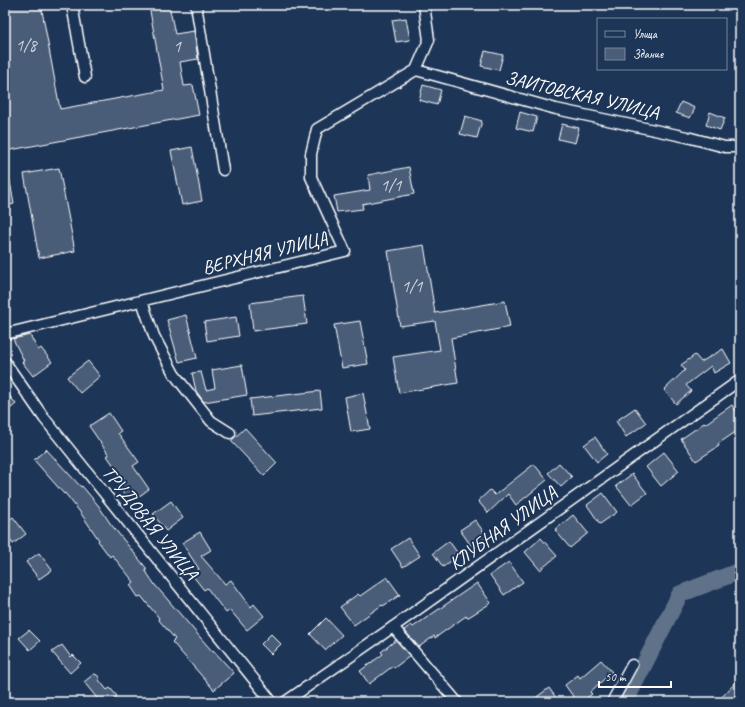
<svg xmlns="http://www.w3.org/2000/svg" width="745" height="707" viewBox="0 0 745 707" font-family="Caveat,sans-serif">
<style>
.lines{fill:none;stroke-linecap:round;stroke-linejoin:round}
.river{stroke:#617289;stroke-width:17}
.building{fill:#4a5d79;stroke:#fff}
.minor-casing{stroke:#fff;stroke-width:13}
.minor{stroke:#1d3557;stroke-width:10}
.labels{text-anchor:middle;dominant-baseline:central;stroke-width:4;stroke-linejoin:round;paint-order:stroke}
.number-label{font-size:17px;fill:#d2d6de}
.street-label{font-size:19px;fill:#fff;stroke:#1d3557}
</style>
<rect width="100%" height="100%" fill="#1d3557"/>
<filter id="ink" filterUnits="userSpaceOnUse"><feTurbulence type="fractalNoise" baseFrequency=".025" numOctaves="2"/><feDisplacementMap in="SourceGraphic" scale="8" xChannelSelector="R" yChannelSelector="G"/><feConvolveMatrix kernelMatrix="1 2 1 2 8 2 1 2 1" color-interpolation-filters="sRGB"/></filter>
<g filter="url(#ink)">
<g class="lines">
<polyline class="river" points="625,702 680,594 740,571"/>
</g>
<g class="building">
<polygon points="5,5 41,5 60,109 164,90 150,11 152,10 151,5 169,5 175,34 194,31 198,59 180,62 184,86 193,85 199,115 5,151"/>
<polygon points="406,18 410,40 396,42 392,20"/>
<polygon points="485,51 503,55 499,70 481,66"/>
<polygon points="423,85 441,90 437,105 419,100"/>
<polygon points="681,102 695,108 690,118 676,113"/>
<polygon points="520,112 537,117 533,132 516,128"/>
<polygon points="710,112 725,118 720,130 706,125"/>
<polygon points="465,116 482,121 477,138 460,134"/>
<polygon points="562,124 579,128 575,143 558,139"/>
<polygon points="192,147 202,201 182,205 171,151"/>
<polygon points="409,167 414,194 362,204 363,209 337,212 334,196 370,190 368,175"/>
<polygon points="59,168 75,251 39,258 24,174"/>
<polygon points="5,176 9,176 14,204 5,206"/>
<polygon points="424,245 435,313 505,301 510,327 451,338 458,383 399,393 393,357 440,350 435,321 400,326 388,251"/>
<polygon points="303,296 307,324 253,331 250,303"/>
<polygon points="186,315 197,358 179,362 167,320"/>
<polygon points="236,317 239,336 207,341 204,322"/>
<polygon points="360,321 368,364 342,368 334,325"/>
<polygon points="30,335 38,350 41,348 52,362 33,376 22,362 24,361 13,339"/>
<polygon points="723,349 731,363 714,373 711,366 686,385 691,391 676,404 664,390 685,370 681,365 695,355 701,362"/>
<polygon points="88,361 100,376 80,393 67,377"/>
<polygon points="242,365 247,395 204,402 196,391 192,373 201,372 206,390 215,388 212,370"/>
<polygon points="5,390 16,404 5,413"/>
<polygon points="320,391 322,408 252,416 250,399"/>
<polygon points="363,393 370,429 351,432 345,397"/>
<polygon points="732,405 740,417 740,429 718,444 719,446 696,461 681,439 704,423 705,424"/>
<polygon points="635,408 646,423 626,437 616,421"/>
<polygon points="109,413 121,431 118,433 139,462 133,466 149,489 130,503 118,486 125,481 107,456 109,455 89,426"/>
<polygon points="245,428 277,463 264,476 231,441"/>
<polygon points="595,437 607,454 597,462 584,445"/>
<polygon points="46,449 81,487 82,486 98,505 110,523 147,569 145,570 155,585 212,651 213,650 234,673 214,690 172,642 175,639 158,619 159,618 141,596 138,597 130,585 134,582 112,555 110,557 98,541 99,540 80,512 65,493 64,494 34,460"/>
<polygon points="664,452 679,471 661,486 646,467"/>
<polygon points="559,463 572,477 561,487 548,473"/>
<polygon points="534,464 547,480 516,505 508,494 488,513 478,501 490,490 495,495"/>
<polygon points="632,474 647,493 631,505 616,486"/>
<polygon points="603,493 617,512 600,524 587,505"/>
<polygon points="171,501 183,518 166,531 153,514"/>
<polygon points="573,515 588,533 570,548 555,530"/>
<polygon points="13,517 26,534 13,544 5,533 5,523"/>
<polygon points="475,520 489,539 474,550 460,530"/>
<polygon points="200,532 211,550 201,556 225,584 231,580 251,607 254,604 264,616 247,630 230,610 226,613 207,588 204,590 192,575 199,569 182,543"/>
<polygon points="408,538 420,556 403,567 391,549"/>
<polygon points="541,538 557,556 540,570 525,552"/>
<polygon points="449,541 459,555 443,567 433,553"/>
<polygon points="39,553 52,570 39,579 26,562"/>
<polygon points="509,562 523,582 504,595 490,575"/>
<polygon points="387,577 400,595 383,606 382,605 354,625 340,607 358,594 360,596"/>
<polygon points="477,583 491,603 467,618 466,616 435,638 434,636 419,647 404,630 411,625 413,627"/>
<polygon points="326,618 342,635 325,650 310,634"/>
<polygon points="29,630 40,641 30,650 19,638"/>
<polygon points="271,634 281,644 271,654 261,644"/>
<polygon points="396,640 410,656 394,668 393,666 369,684 360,671 383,654 381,652"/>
<polygon points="62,645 71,657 73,655 81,663 70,673 52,652"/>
<polygon points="601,660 612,672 590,692 592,694 581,702 577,702 565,685 578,675 580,678"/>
<polygon points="94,674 97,675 99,677 99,680 107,690 110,688 117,696 114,698 117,702 100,702 84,682"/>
<polygon points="740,678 740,702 717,702"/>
<polygon points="549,688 559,702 530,702"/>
</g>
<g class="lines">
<defs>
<g id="minor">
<polyline points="72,5 85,77"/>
<polyline points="196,5 223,170"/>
<polyline points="416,70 556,109 687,137 725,147 740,147"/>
<polyline points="142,301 154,336 174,374 211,421 230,433"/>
<polyline points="5,334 345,251 311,177 311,154 317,129 416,70 429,40 424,5"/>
<polyline points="5,362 44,418 272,702"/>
<polyline points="393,627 457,702"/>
<polyline points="285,702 393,627 740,380"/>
<polyline points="612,702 632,665"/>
</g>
</defs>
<use href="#minor" class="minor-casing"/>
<use href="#minor" class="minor"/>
</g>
</g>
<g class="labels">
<g class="number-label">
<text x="26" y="45">1/8</text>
<text x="177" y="46">1</text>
<text x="391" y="185">1/1</text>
<text x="412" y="286">1/1</text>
</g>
<g class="street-label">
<text transform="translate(582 95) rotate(13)">ЗАИТОВСКАЯ УЛИЦА</text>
<text transform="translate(265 253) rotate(-14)">ВЕРХНЯЯ УЛИЦА</text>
<text transform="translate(150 523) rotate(51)">ТРУДОВАЯ УЛИЦА</text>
<text transform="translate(503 528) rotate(-36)">КЛУБНАЯ УЛИЦА</text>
</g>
</g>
<rect width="745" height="707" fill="none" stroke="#1d3557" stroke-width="20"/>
<rect x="10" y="10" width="725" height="687" fill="none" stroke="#fff" stroke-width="1.5" filter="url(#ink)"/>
<rect x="597" y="18" width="130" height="52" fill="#1d3557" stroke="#77869a"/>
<rect x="605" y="31" width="20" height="6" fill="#1d3557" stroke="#77869a"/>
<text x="633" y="38" font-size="12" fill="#ffffff">Улица</text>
<rect x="605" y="48" width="20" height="12" fill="#4a5d79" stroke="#77869a"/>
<text x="633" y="58" font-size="12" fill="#ffffff">Здание</text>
<path d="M599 681v6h72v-6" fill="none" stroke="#ffffff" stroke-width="2"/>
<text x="605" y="681" font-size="12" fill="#ffffff" stroke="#1d3557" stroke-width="3" paint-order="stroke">50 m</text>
</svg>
